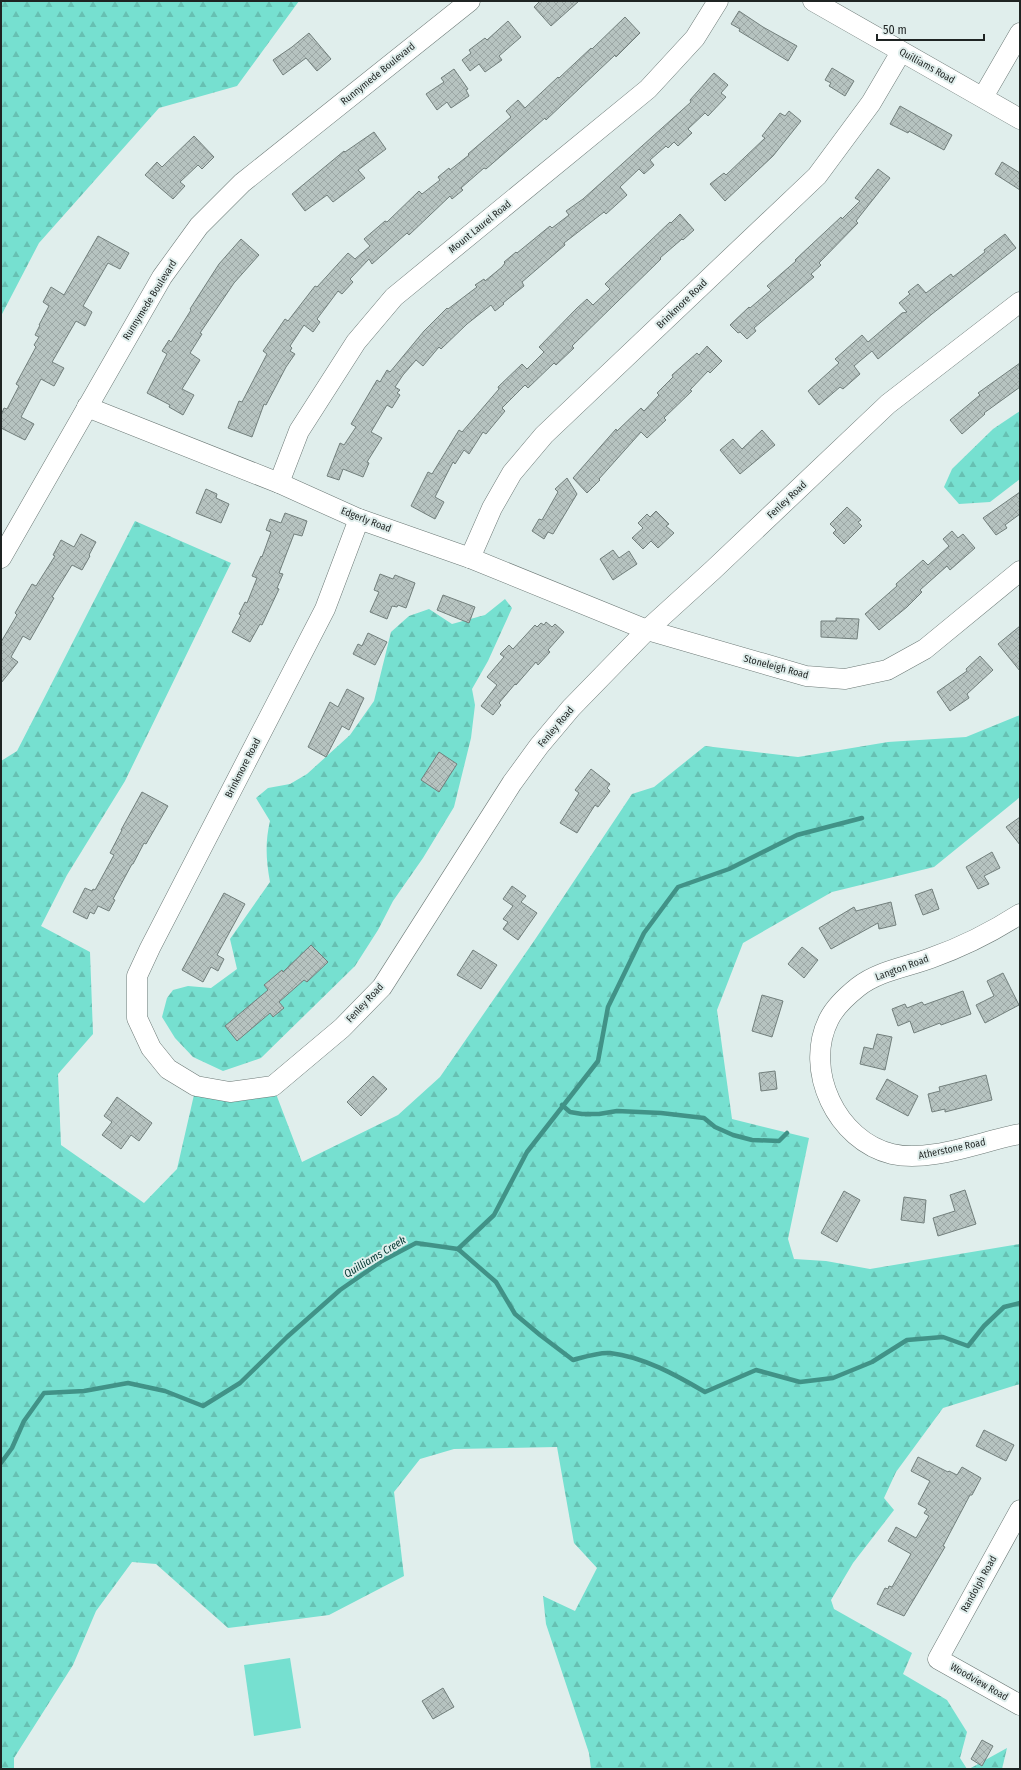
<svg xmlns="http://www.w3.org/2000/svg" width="1021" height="1770" viewBox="0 0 1021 1770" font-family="'Fira Sans Condensed',sans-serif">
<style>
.forest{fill:url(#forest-firs)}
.park{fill:#76e0d0}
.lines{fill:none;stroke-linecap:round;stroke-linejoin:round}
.stream{stroke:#419287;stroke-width:4.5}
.building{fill:url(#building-cross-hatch);stroke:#727f7c}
.minor-casing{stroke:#6c7976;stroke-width:21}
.minor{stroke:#fff;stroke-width:20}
.labels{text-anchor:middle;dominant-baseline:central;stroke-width:4;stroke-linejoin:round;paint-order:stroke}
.street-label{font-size:10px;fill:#1f2423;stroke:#e0eeec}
.water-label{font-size:11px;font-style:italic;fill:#003630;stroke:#e0eeec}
</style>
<defs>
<pattern id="forest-firs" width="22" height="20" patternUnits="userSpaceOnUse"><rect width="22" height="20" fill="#76e0d0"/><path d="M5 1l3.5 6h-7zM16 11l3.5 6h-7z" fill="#66c0b2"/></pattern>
<pattern id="building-cross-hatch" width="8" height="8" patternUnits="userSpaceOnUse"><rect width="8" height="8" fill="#b6c3c0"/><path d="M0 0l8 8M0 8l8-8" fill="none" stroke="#9ca7a5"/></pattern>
</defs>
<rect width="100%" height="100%" fill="#e0eeec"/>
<g class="forest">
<polygon points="1,1 299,1 237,86 159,108 39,243 1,316"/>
<polygon points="1020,411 1020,479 990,502 959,504 944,487 952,469 993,429"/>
<polygon points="135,521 231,563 125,781 67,875 41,926 90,952 93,1034 58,1074 61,1145 144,1203 177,1169 196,1086 273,1086 302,1162 398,1115 440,1077 534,941 632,794 654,787 705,746 798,757 888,742 966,737 1020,715 1020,797 934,867 832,892 743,943 717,1010 732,1119 809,1138 788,1239 794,1259 826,1261 870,1269 1020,1244 1020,1384 943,1408 896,1472 884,1498 894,1510 853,1563 831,1600 834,1609 912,1653 903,1674 947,1700 967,1732 960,1758 967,1769 591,1769 589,1753 546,1624 543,1596 575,1611 597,1568 574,1543 557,1447 454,1449 420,1459 394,1492 404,1576 329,1615 228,1628 156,1564 132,1562 96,1611 73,1665 14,1758 14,1769 1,1769 1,761 17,751"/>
<path d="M505,599L512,608L488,661L472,689L475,705L471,738L454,807L423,858L393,901L378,930L355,966L261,1058L223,1071L193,1057L175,1038L162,1017L167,998L173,990L188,986L211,988L237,969L230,939L270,882C266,860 265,842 270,821L256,798L268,788L290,784L307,774L350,735L374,701L391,632L409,616L429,609L452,624L485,615Z"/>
<polygon points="1007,1748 1002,1769 969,1769"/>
</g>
<polygon class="park" points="290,1658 301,1728 254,1736 244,1665"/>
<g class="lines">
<g class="stream">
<polyline points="562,1105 570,1112 582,1114 599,1114 617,1111 661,1113 704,1118 715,1127 733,1135 752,1140 779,1141 787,1133"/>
<polyline points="458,1249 494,1215 527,1152 598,1061 608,1007 644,933 678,887 729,869 797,835 862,818"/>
<path d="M1,1463L12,1448L24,1421L44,1393L84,1391L128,1383L165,1391L203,1406L240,1383L287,1337L340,1290L382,1261L416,1243L458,1249L496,1282L515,1314L540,1335L573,1360C584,1357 599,1352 610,1353C644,1357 676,1375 705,1392L756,1370L800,1382L833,1378L872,1362L907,1340L943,1337L968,1346L984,1326L1004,1307L1020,1303"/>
</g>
</g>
<g class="building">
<polygon points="540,1 579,1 551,26 534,7"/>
<polygon points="739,11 763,27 797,46 788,61 739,31 740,29 731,24"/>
<polygon points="625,17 640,33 616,57 615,55 546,120 545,118 486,169 484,168 461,188 463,190 452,199 450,196 409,235 407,233 372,264 369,259 350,279 353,282 342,294 338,291 317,319 320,322 313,332 304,325 290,346 292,348 290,351 295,354 286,367 266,405 264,404 252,437 228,428 239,401 242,402 267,354 263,351 285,319 288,321 315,286 317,287 348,253 355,259 370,246 364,239 385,221 387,222 419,191 422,194 440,180 438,177 449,168 450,170 469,155 468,154 511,117 506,111 518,100 525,108 558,77 559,78 591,48 592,49"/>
<polygon points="508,21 521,37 499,56 502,60 485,72 479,64 470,71 462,60 471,53 469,50 485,38 487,40"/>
<polygon points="309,33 331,59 317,71 306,58 283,75 273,60 292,47"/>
<polygon points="832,68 854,81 845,96 829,86 831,83 825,80"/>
<polygon points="454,69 468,89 466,90 469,96 451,108 447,102 437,110 426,94 444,82 441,78"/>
<polygon points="714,73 728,85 721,93 726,97 708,116 705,113 688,129 692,133 678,146 674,142 668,148 666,146 650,160 654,165 644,174 639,169 620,187 627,195 606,214 604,212 564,243 565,245 522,282 524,286 503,303 504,304 495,311 491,305 467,324 441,349 439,347 423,366 416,360 403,375 395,387 400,390 397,393 400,395 392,408 387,405 371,432 382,438 367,462 369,463 363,477 343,469 339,480 327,476 340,443 344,445 356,427 351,424 377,380 380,382 387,370 390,372 424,331 447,308 448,309 477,287 475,285 484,279 485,281 502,267 505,263 504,262 516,252 517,253 550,226 552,228 569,215 566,211 583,199 691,102 690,100"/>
<polygon points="900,106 952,135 944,150 909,131 908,133 890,124"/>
<polygon points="789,111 801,121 773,156 725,201 710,184 724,173 726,175 765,138 762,136 780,113 785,116"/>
<polygon points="374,132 386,149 358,170 365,178 333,202 327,195 305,211 292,194 344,151 345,152"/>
<polygon points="194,136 214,157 202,169 198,165 180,182 185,186 173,199 145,175 157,162 162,167"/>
<polygon points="1002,162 1020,173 1020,190 995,174"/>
<polygon points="878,169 890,178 856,221 858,223 819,263 821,265 811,274 814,277 754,328 756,331 747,339 740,332 738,333 730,325 749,307 750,308 771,290 767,286 796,261 795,260 841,217 842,219 860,201 855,198"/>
<polygon points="680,214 694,230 683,240 682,239 660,258 661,259 572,346 574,348 556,365 554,363 528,388 525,385 502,408 505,411 486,434 483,432 469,454 464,450 455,464 453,462 435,497 444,502 435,519 411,506 428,472 432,474 459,430 462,432 499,389 498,387 522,364 527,369 544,352 539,347 577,308 587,299 593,305 610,289 605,284 670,222 671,223"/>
<polygon points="1005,234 1016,248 932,314 878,359 872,351 854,366 860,374 843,389 840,387 819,405 808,391 839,363 835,359 862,335 868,342 902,313 907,312 899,303 910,294 908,292 918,284 926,293 951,274 953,277 985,252 984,250"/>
<polygon points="98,236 129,253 120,269 108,263 83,306 92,312 85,326 76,321 52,362 64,368 54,386 41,379 21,417 34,424 25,440 1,428 1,415 4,408 7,409 19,386 16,384 36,347 34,345 39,337 35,335 40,325 39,325 49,306 43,302 51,287 64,295"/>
<polygon points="241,239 259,255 234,283 200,333 202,334 190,353 200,360 182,389 194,395 183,415 169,407 170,405 147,393 167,354 162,351 169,340 171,342 191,310 190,309 219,264"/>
<polygon points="707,346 722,361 710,373 708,371 690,390 692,391 664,418 666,420 647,438 641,432 599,479 600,480 587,493 573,478 616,429 617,431 641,408 644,411 659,395 657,393 673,377 672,375 697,353 699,355"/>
<polygon points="1020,363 1020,387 984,413 985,414 962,434 950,420 980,395 978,393"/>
<polygon points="762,430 775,445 740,474 720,450 733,439 742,449"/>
<polygon points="567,478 577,494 553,534 548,532 544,539 532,531 539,519 542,520 558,492 555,489"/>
<polygon points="206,489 217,494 216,498 229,504 221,523 196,513"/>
<polygon points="1020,492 1020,514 1005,525 1007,528 996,535 983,518"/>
<polygon points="847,507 861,520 858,522 862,526 844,544 833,533 836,530 830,524"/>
<polygon points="656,511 669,524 666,526 674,533 658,548 651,541 643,549 632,538 643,528 638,523 647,514 650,517"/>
<polygon points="285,513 307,521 302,536 294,534 279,573 283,574 277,588 279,589 262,625 260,624 250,642 232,632 241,615 239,614 245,602 247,603 257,578 252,576 261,556 262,557 271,532 266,530 270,519 281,523"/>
<polygon points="952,531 958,538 963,534 975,548 950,570 947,566 920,590 922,592 907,607 879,630 865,614 897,586 896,584 923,560 928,565 949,546 943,539"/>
<polygon points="81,534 96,542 89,555 90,556 82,570 72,565 52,597 54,598 30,640 23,636 11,657 18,662 1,683 1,642 17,615 15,613 32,584 36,586 55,556 53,555 61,540 74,547"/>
<polygon points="613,550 619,558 629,551 637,564 613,580 600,559"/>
<polygon points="380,574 393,579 395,575 415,583 406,608 398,605 397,607 392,606 387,619 370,612 379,592 374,590"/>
<polygon points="443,595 475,607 469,623 437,610"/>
<polygon points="836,618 859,619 857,639 821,637 821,621 836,621"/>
<polygon points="546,622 552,627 555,624 564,632 548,650 550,652 538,665 536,662 516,685 515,684 499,703 501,705 493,715 481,706 497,685 487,677 504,657 500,654 509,645 513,649 535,625 537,627 541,623 544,625"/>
<polygon points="1020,626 1020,671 998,644"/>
<polygon points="368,633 387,642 375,665 353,654 358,644 362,646"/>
<polygon points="980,656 993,670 967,694 969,698 950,711 937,692 967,671 966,669"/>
<polygon points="347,689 364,698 349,730 342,726 326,757 308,747 330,702 338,707"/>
<polygon points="439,752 457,764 439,792 421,780"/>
<polygon points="591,769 610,784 607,788 610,791 598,807 595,805 577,833 560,823 579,793 575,790"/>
<polygon points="142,792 168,806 146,844 144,843 133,864 132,864 113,899 115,900 109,911 98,906 94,914 90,912 87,919 73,912 85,888 92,891 93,889 95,890 114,855 110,853 122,830 121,830"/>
<polygon points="1020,817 1020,845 1006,827"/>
<polygon points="992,852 1000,868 984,876 989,884 978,889 966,867"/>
<polygon points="512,886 526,896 521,902 537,913 518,940 503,929 508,922 503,919 513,906 503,899"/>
<polygon points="932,889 939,909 923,915 915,895"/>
<polygon points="224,893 245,904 217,955 224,959 218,971 211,967 203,982 182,970"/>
<polygon points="891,902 896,925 879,929 878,923 831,949 819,928 854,907 856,911"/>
<polygon points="311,945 328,962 307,982 304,980 279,1002 284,1008 273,1017 270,1013 237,1041 225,1026 268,990 264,985 282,970 283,972"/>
<polygon points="802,947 818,960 804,978 788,964"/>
<polygon points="473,950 497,965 481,989 457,975"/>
<polygon points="1003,973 1019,1005 985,1023 976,1005 994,996 987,981"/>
<polygon points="963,991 971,1014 941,1025 940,1023 914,1033 910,1021 898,1026 892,1009 905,1004 907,1008 922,1002 924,1005"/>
<polygon points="762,995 783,1001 772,1037 752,1031"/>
<polygon points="877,1034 892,1037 885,1070 860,1064 864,1047 873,1049"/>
<polygon points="775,1071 777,1089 761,1091 759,1073"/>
<polygon points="986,1075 992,1100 945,1112 945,1109 932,1112 928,1094 940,1091 939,1087"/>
<polygon points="373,1076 387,1089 361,1116 347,1102"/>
<polygon points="887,1079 918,1096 908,1116 876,1099"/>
<polygon points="117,1097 152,1123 139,1141 131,1135 121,1149 102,1135 112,1122 104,1116"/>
<polygon points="965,1190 976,1224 938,1236 933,1218 955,1211 950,1195"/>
<polygon points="844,1191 860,1200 837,1242 821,1233"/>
<polygon points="904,1197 926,1200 924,1223 901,1220"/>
<polygon points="984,1430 1014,1445 1006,1461 976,1446"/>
<polygon points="918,1457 948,1472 949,1471 957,1475 962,1467 981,1478 972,1495 970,1495 943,1546 945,1547 904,1616 877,1604 885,1588 888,1589 889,1586 892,1587 911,1554 888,1541 894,1531 896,1527 916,1538 929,1516 924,1513 927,1509 918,1504 930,1481 911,1471"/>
<polygon points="443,1688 454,1707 433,1719 422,1701"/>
<polygon points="982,1740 993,1746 982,1766 971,1759"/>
</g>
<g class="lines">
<defs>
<g id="minor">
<polyline points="813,1 1020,119"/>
<polyline points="983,97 1020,33"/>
<polyline points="87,407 279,483 359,519 470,558 647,630 806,676 845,679 887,670 925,649 1020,571"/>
<polyline points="279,483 299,431 356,342 394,297 648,89 695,38 718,1"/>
<polyline points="359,519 325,609 150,948 137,976 137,1018 151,1048 168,1069 196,1086 230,1092 273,1086 342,1028 382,987 512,783 539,746 571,708 647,630 713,570 888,404 1020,302"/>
<polyline points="1,558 162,277 199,226 242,183 470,1"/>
<polyline points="470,558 492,508 512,473 544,435 817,176 871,103 901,52"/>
<path d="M1020,914C992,932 962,947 931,958C907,967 878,971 858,987C848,995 835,1007 829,1019C803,1070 837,1141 892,1154C930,1163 982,1141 1020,1134"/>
<polyline points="1020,1510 938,1659 1020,1705"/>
</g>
</defs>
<use href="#minor" class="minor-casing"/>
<use href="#minor" class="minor"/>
</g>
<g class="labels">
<g class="street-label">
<text transform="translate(927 66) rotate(29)">Quilliams Road</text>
<text transform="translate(378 74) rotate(-39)">Runnymede Boulevard</text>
<text transform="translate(480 227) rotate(-39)">Mount Laurel Road</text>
<text transform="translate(150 300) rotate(-58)">Runnymede Boulevard</text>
<text transform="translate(682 304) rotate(-44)">Brinkmore Road</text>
<text transform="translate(787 500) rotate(-43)">Fenley Road</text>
<text transform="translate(366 520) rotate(21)">Edgerly Road</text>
<text transform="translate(776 667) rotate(15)">Stoneleigh Road</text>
<text transform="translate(556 727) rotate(-50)">Fenley Road</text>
<text transform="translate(243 768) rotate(-63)">Brinkmore Road</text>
<text transform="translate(902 968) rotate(-20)">Langton Road</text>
<text transform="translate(365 1003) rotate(-47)">Fenley Road</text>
<text transform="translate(952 1149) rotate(-12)">Atherstone Road</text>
<text transform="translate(979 1584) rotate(-61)">Randolph Road</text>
<text transform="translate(979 1682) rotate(30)">Woodview Road</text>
</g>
<g class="water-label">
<text transform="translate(375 1257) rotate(-31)">Quilliams Creek</text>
</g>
</g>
<rect width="1021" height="1770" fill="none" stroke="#1f2423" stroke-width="4"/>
<path d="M877 34v6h107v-6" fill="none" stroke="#1f2423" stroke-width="2"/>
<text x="883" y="34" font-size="12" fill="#1f2423" stroke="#e0eeec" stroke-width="3" paint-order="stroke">50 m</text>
</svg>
